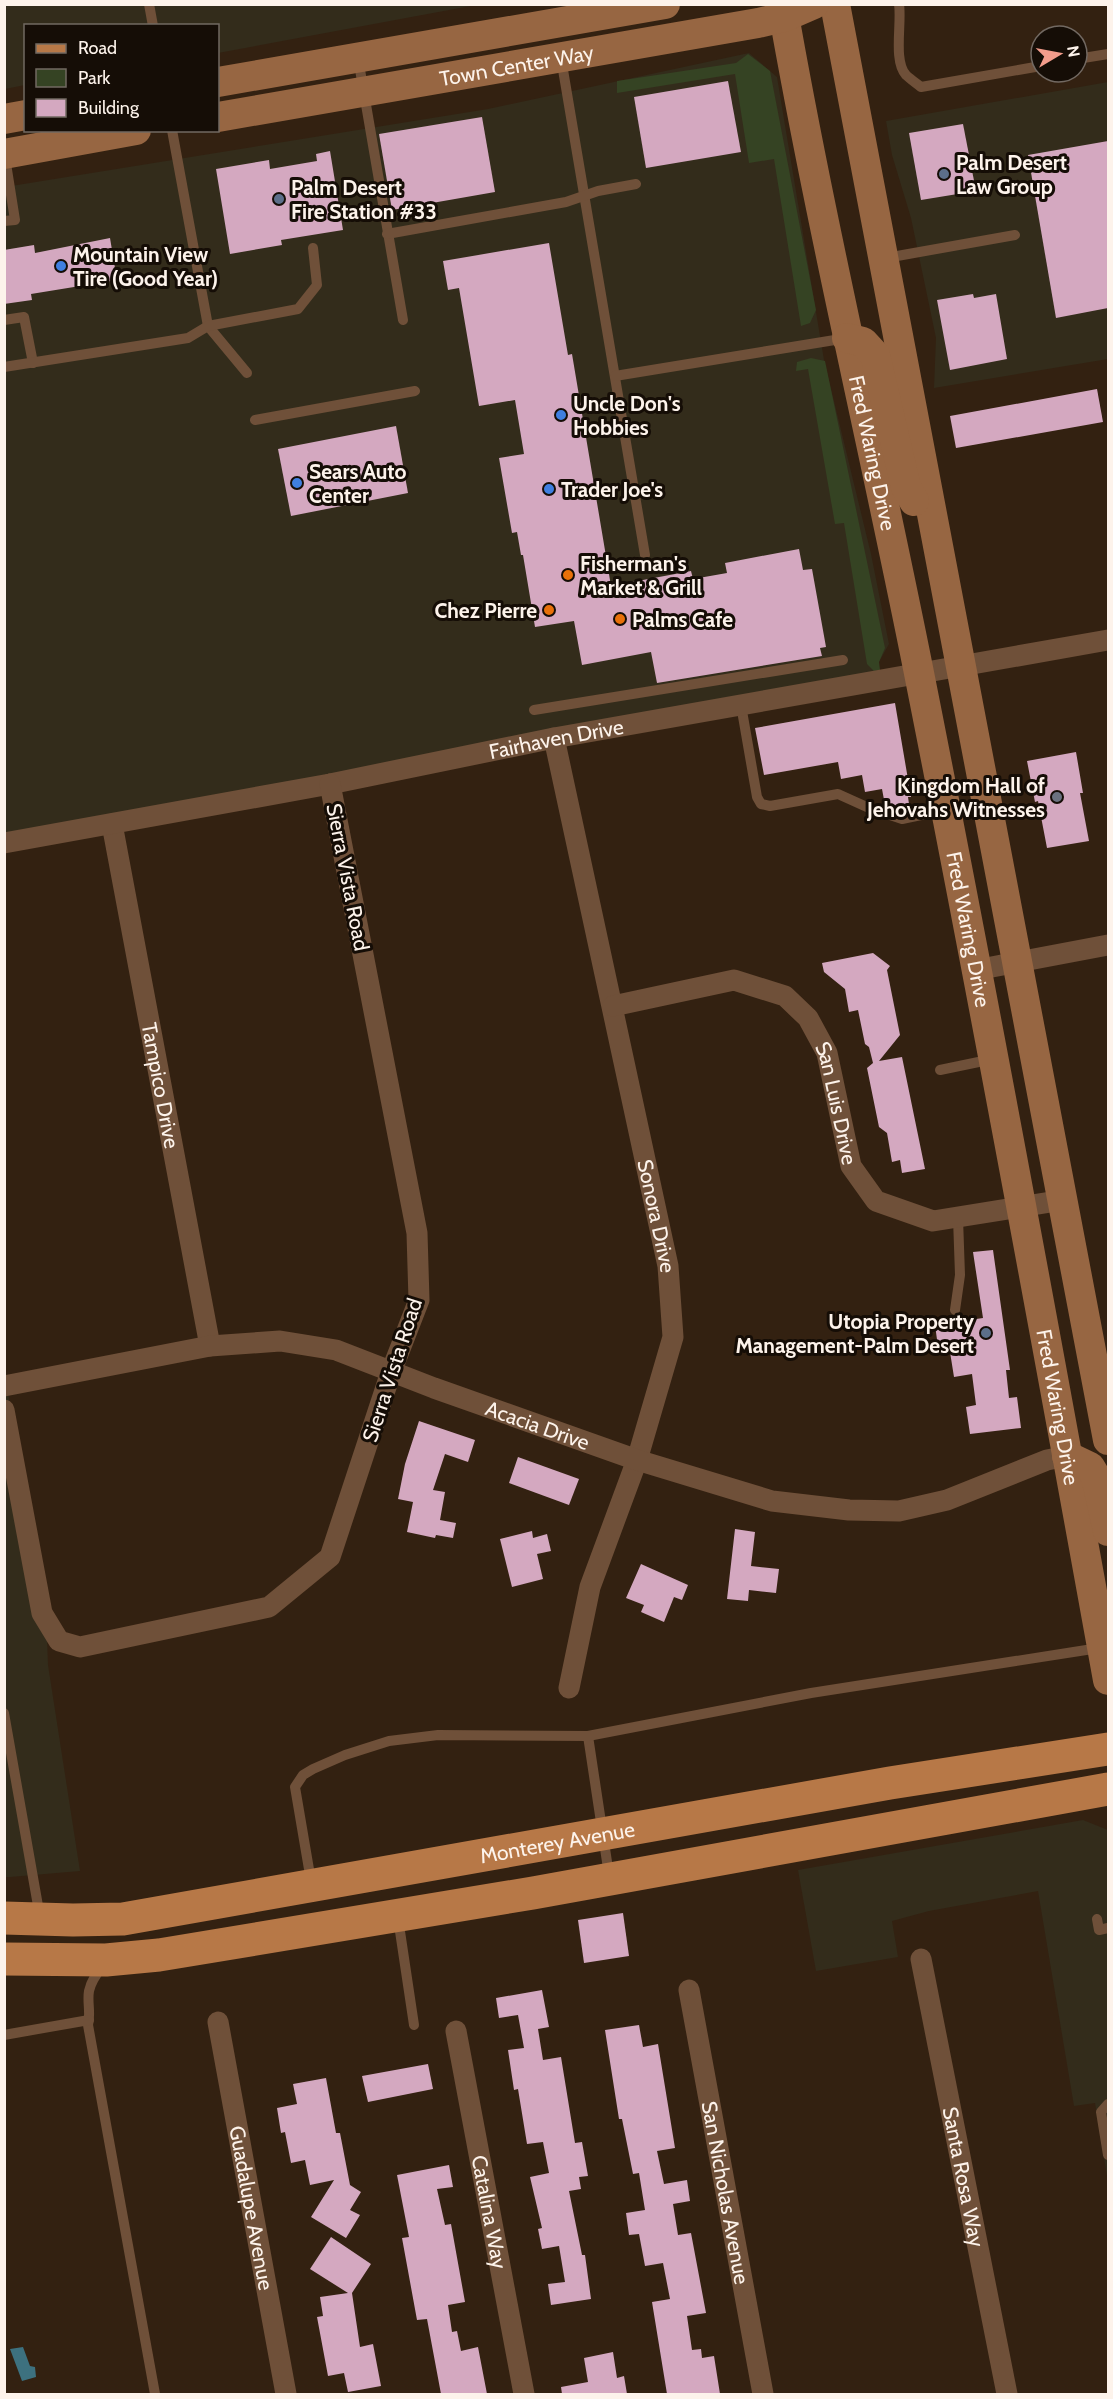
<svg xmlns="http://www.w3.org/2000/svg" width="1113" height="2399" viewBox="0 0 1113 2399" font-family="Cabin,sans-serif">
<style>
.commercial{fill:#332c1b}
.green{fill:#354323}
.water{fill:#3d717f}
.building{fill:#d4a8c0}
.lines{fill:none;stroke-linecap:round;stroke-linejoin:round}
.lane{stroke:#6f5039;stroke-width:10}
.street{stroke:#6f5039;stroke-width:21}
.secondary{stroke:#976642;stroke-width:30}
.primary{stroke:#b77847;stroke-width:33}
.service-dot{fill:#5c6f8a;stroke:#150d06;stroke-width:2}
.shop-dot{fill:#3f7fe0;stroke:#150d06;stroke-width:2}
.food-dot{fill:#e8710a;stroke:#150d06;stroke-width:2}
.worship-dot{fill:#6b7280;stroke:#150d06;stroke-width:2}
.labels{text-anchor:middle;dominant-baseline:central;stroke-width:6;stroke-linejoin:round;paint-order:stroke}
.street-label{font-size:21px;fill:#fdf3eb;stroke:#150d06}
.poi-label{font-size:21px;font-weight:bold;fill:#fdf3eb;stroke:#150d06;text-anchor:start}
</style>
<rect width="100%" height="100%" fill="#332111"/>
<g class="commercial">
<polygon points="5,5 476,5 218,53 218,26 26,26 25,85 5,89"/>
<polygon points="749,53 777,77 824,360 871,554 889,644 870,678 5,842 5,187 488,109"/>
<polygon points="1108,82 1108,359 934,388 936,338 911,218 892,155 886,121"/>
<polygon points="4,1368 47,1638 48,1665 80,1871 10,1877 4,1877"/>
<polygon points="1083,1820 1108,1830 1108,2182 1095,2103 1074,2106 1038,1891 929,1911 892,1921 898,1957 816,1971 798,1870"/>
</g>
<g class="green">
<polygon points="748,54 770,71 816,310 810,323 801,326 774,159 749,163 735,74 617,93 617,81 736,63"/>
<polygon points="811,358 825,361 885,648 879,662 880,670 874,671 867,664 844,523 835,524 808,369 796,371 797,362"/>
</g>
<polygon class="water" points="23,2347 30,2366 35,2367 36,2377 22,2381 10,2349"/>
<g class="building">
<polygon points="728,81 741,152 646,168 634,97"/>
<polygon points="482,117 495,192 392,210 379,134"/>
<polygon points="963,124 976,191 921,200 909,133"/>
<polygon points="1108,141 1108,308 1056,318 1028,155"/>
<polygon points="330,151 343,230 281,240 282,245 230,254 216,169 269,160 270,169 317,161 316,154"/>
<polygon points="110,238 117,280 31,294 32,300 4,304 4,250 34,245 35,253"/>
<polygon points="549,243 568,355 572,354 611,586 691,571 693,579 727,573 725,563 799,549 803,570 812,569 826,647 820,648 822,656 657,683 651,652 582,665 574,621 535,627 523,555 521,555 517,532 512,533 499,458 524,454 515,400 479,406 459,288 448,290 443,261"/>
<polygon points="973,294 974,298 996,294 1007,359 950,370 937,300"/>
<polygon points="1097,389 1103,422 956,448 950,416"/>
<polygon points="396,426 408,493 291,516 278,449"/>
<polygon points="895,703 911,797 908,797 909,804 891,807 885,805 882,789 865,792 862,775 841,779 838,762 764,775 755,728"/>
<polygon points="1076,752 1083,793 1080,793 1089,841 1047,848 1038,801 1035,802 1027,761"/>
<polygon points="873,953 890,966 887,970 900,1035 879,1061 902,1057 925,1169 902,1173 900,1160 892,1162 887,1133 879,1127 867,1068 873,1063 869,1047 865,1044 858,1010 849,1012 845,989 824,972 822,963"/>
<polygon points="993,1250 1010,1370 1006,1370 1009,1398 1017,1397 1021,1428 970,1434 966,1407 976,1405 972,1374 954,1377 950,1352 939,1354 935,1325 983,1318 973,1252"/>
<polygon points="419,1421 475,1440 468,1462 445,1454 433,1490 445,1492 440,1520 456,1523 453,1538 436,1535 435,1538 407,1532 413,1502 398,1499 405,1464"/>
<polygon points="518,1457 579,1479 569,1505 509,1483"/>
<polygon points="735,1529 755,1532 751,1566 779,1569 776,1593 749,1590 748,1601 727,1599"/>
<polygon points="532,1531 533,1538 547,1534 551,1551 537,1554 543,1579 512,1587 500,1539"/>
<polygon points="641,1564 688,1585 682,1600 674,1597 664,1622 641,1612 644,1605 626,1598"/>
<polygon points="623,1913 629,1956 584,1963 578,1920"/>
<polygon points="542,1990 549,2027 538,2029 543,2060 561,2057 575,2143 582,2142 588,2176 579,2177 581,2189 569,2191 582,2255 585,2255 591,2299 551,2305 548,2284 565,2282 559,2246 542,2249 538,2229 542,2228 530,2177 549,2173 543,2142 527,2144 518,2089 514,2090 508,2050 524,2048 518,2015 499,2018 496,1998"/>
<polygon points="639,2025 643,2047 658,2044 675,2148 657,2151 664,2184 687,2180 690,2201 673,2204 678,2235 691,2233 706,2313 687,2316 692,2350 701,2349 702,2358 714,2356 720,2394 667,2394 652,2302 670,2299 663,2263 645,2266 639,2234 629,2235 626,2213 645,2210 639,2173 633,2174 622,2119 619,2119 605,2030"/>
<polygon points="428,2064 433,2089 368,2102 362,2076"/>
<polygon points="326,2078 336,2133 340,2133 350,2185 361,2192 350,2210 360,2215 346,2238 311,2217 334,2180 310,2185 305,2160 291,2163 285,2132 281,2133 277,2108 297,2104 293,2084"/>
<polygon points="449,2165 453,2187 437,2189 445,2225 451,2224 465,2302 448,2305 452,2332 457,2331 461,2351 478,2347 487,2394 441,2394 427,2319 417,2320 402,2238 409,2237 397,2175"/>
<polygon points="331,2237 371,2264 352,2293 360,2347 373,2344 381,2386 348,2392 344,2373 328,2376 317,2317 323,2316 320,2297 348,2293 310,2269"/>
<polygon points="613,2352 617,2378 624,2376 627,2394 562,2394 561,2387 588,2382 584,2358"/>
</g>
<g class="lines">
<g class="lane">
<polyline points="149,4 153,26"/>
<path d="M899,4C902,23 893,61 906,75C910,79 916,83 921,87L1041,66"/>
<polyline points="358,58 403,320"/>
<polyline points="561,58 645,555"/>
<polyline points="1077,59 1108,54"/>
<polyline points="172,130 208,326 247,373"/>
<polyline points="4,221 15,220 5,157"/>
<polyline points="387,234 566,202 598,191 636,184"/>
<polyline points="886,258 1015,235"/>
<polyline points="4,320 24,317 33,363"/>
<polyline points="4,367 188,338 208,326 298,309 317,285 313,248"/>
<polyline points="615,376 847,338"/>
<polyline points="255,420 415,391"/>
<polyline points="741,705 757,797 761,804 770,806 838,794 869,808 902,819 945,810"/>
<polyline points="534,710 843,660"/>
<polyline points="940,1070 993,1059"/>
<polyline points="955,1310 960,1275 958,1218"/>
<polyline points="4,1713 40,1917"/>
<polyline points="588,1736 609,1875"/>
<polyline points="311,1881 295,1787 303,1775 313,1769 345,1755 389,1741 438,1735 588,1736 811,1693 1099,1648"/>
<polyline points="398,1918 414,2025"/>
<polyline points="1097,1919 1099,1930 1108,1928"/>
<path d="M103,1965C97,1973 91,1981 89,1991C87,2002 91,2013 88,2025L155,2394"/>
<polyline points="4,2035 89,2020"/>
<polyline points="1108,2104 1101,2112 1108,2155"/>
</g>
<g class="street">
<path id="s1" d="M554,738L668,1266L673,1337L637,1460L590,1587L569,1688"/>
<path id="s2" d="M112,824L210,1346"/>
<path id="s3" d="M4,843L330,784L554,738L1108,640"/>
<polyline points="976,970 1108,945"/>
<path id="s4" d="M613,1006L734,980L785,996L808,1018L827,1053L851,1166L876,1201L933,1221L1063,1200"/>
<path id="s5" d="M4,1386L210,1346L280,1341L336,1350L434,1388L637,1460L772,1501L849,1510L899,1511L947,1500L1047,1460L1067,1456"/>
<polyline points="4,1410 42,1613 59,1641 80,1647 269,1607 330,1557 391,1372 419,1300 417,1233 330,784"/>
<path id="s6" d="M921,1959L1007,2394"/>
<path id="s7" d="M689,1990L763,2394"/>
<path id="s8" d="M218,2022L286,2394"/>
<path id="s9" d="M456,2031L524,2394"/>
</g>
<g class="secondary">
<path id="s10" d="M782,4C821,227 874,447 918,668C985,1005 1047,1342 1108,1680"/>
<polyline points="835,4 1108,1440"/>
<polyline points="218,82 665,4"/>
<path id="s11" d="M218,117L758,23L784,17L814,4"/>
<polyline points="4,119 26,115"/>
<polyline points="4,154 136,130"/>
<polyline points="847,338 863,342 875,355 906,487 914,501"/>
<polyline points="1067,1456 1090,1467 1096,1477 1108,1531"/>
</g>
<g class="primary">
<path id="s12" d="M4,1918L73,1920L123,1919L890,1783L1108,1749"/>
<polyline points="4,1959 106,1960 159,1955 533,1893 1108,1789"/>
</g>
</g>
<g class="service-dot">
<circle cx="944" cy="174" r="6"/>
<circle cx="279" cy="199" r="6"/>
<circle cx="986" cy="1333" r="6"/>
</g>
<g class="shop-dot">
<circle cx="61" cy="266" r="6"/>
<circle cx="561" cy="415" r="6"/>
<circle cx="297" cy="483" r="6"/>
<circle cx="549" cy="489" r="6"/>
</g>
<g class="food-dot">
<circle cx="568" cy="575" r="6"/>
<circle cx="549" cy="610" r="6"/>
<circle cx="620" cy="619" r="6"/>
</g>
<circle class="worship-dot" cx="1057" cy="797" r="6"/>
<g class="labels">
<g class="street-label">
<text stroke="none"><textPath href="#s11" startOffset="303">Town Center Way</textPath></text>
<text stroke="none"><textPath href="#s10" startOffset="458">Fred Waring Drive</textPath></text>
<text stroke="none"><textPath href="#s3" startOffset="562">Fairhaven Drive</textPath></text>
<text transform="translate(348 877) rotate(79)">Sierra Vista Road</text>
<text stroke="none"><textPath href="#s10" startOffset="944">Fred Waring Drive</textPath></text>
<text stroke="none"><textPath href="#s2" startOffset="266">Tampico Drive</textPath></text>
<text stroke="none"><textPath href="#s4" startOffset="300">San Luis Drive</textPath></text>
<text stroke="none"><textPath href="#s1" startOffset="489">Sonora Drive</textPath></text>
<text transform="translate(392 1370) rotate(-72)">Sierra Vista Road</text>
<text stroke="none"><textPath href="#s10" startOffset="1430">Fred Waring Drive</textPath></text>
<text stroke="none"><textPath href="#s5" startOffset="552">Acacia Drive</textPath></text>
<text stroke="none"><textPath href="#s12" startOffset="560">Monterey Avenue</textPath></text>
<text stroke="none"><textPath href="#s6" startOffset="222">Santa Rosa Way</textPath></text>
<text stroke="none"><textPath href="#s7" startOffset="206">San Nicholas Avenue</textPath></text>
<text stroke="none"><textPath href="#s8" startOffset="189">Guadalupe Avenue</textPath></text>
<text stroke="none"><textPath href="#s9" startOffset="184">Catalina Way</textPath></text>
</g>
<g class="poi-label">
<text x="956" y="162">Palm Desert<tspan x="956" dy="24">Law Group</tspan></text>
<text x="291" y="187">Palm Desert<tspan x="291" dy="24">Fire Station #33</tspan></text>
<text x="73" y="254">Mountain View<tspan x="73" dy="24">Tire (Good Year)</tspan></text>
<text x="573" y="403">Uncle Don's<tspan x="573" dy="24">Hobbies</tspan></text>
<text x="309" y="471">Sears Auto<tspan x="309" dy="24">Center</tspan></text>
<text x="561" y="489">Trader Joe's</text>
<text x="580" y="563">Fisherman's<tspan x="580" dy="24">Market &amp; Grill</tspan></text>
<text x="537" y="610" text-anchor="end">Chez Pierre</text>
<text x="632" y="619">Palms Cafe</text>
<text x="1045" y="785" text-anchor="end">Kingdom Hall of<tspan x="1045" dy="24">Jehovahs Witnesses</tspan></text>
<text x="974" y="1321" text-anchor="end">Utopia Property<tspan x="974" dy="24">Management-Palm Desert</tspan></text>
</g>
</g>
<rect width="1113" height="2399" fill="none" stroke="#fdf3eb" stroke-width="12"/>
<rect x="24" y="24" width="195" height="108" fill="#150d06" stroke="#726962" stroke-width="1.5"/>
<rect x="36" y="44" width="30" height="9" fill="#b77847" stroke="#726962" stroke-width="1.5"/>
<text x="78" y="54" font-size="18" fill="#fdf3eb">Road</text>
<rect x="36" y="69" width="30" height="18" fill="#354323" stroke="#726962" stroke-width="1.5"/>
<text x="78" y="84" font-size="18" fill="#fdf3eb">Park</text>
<rect x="36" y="99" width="30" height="18" fill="#d4a8c0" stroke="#726962" stroke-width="1.5"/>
<text x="78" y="114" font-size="18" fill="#fdf3eb">Building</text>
<g transform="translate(1059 54) rotate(80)"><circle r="28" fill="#150d06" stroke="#726962" stroke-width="1.5"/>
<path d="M0-4.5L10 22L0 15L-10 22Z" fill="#f49d8c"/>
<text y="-9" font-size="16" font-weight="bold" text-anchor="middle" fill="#fdf3eb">N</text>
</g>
</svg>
